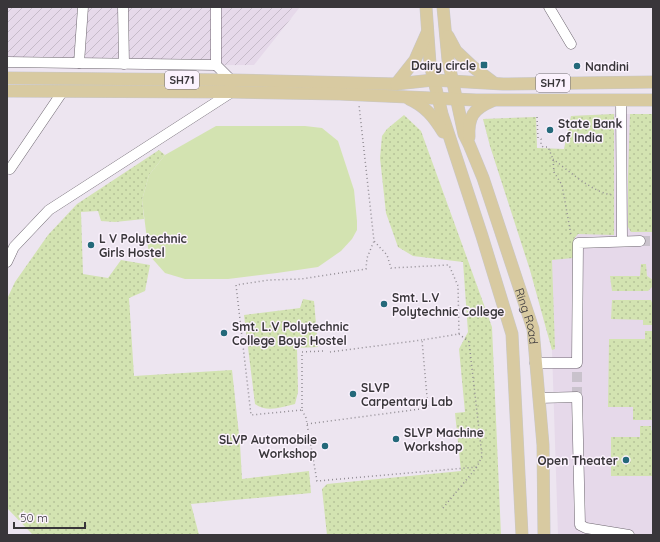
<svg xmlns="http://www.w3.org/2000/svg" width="660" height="542" viewBox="0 0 660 542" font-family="Quicksand,sans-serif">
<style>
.built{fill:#e6d9ea}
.industrial{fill:url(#industrial-furrows)}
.grass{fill:url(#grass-dots)}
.pitch{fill:#d3e3b1}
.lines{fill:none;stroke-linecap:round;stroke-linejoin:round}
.minor-tunnel{stroke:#c9c2cc;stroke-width:10;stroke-dasharray:10 5;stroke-linecap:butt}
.minor-casing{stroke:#6e6770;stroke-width:11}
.major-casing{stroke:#c8c7c8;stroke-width:13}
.path{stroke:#928d94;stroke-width:1.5;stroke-dasharray:1 3;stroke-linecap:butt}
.minor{stroke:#fff;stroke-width:10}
.major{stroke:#d8caa1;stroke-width:12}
.poi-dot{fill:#24697a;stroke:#fbf2fd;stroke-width:1.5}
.labels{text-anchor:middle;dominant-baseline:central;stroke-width:3;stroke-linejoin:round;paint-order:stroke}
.shield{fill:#fbf2fd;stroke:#736e74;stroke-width:1}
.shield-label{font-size:11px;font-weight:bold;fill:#39363a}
.poi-label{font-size:12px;font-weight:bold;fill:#39363a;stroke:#fbf2fd;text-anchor:start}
.street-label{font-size:12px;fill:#39363a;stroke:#fbf2fd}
</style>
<defs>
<pattern id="industrial-furrows" width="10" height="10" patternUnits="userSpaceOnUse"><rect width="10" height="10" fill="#e6d9ea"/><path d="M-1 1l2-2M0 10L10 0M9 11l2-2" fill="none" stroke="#c6bbc9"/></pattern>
<pattern id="grass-dots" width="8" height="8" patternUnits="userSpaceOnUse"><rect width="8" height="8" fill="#d3e3b1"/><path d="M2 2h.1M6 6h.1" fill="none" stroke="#b6c399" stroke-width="1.8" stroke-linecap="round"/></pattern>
</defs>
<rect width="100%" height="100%" fill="#ede5f0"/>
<polygon class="built" points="614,114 653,114 653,535 558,535 552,350 530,270 490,146 483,119 536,117 537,148 564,149 571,116"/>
<polygon class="industrial" points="7,7 300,7 254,65 7,66"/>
<g class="grass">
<polygon points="614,114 614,235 578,234 574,239 573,258 552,260 555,349 552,350 530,270 490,146 483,119 536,117 537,148 564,149 571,116"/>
<polygon points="630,114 653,114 653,232 631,232 628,227 628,177"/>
<polygon points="404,115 421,131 492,327 501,535 327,535 322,489 327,484 461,471 455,413 465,412 459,349 468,332 463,262 413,256 398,247 386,213 380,158 382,136 387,129"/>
<polygon points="159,150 165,155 149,175 142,200 144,219 115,222 101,221 98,211 81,212 83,274 108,278 121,260 150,265 145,291 129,298 134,376 232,370 240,444 242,479 309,471 311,493 191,504 199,535 33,535 7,508 7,299 15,282 48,235 77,204"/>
<polygon points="641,264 646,264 647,276 653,280 653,286 648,291 612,291 610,276 640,276"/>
<path d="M303,299L314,301L318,347L297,348L298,392L295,404C282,407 267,413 255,404L244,315L300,308Z"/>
<polygon points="612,300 651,300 653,305 653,325 643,325 643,320 611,319"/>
<polygon points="645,331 652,331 653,338 653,412 652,412 652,420 633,420 633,407 608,407 609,339 645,339"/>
<polygon points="640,426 651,426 651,430 653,431 653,476 611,476 611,437 640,437"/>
</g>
<polygon class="pitch" points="216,126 305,126 322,128 338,141 354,190 357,221 357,230 352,239 341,251 318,267 277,273 228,279 185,279 165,273 149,255 142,200 149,175 165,155"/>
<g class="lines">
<g class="minor-tunnel">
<polyline points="640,241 653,241"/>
<polyline points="577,397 577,363"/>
</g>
<defs>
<g id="minor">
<polyline points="123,7 124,64"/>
<polyline points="216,7 216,65 231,80"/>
<polyline points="549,7 571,44"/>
<polyline points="7,62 216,65"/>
<polyline points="79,63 83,7"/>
<polyline points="621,100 622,241"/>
<polyline points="10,169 63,91"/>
<polyline points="7,262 14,247 49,210 232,92"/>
<polyline points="535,363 577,363 578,243 640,241"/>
<polyline points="539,398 577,397 580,525 586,528 629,535"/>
</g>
<g id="major">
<polyline points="426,7 430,64 442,114 482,236 512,334 522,535"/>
<path id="s1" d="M443,7L448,60L464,134L469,144L483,178L533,329L543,445L544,535"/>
<polyline points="448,36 456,51 473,67 494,83"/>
<polyline points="7,78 231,80 396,84 433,80 503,84 653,82"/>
<polyline points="396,84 415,60 427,33"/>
<polyline points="7,91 232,92 340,94 476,100 653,100"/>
<path d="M409,99C425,106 434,117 443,132"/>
<path d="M469,137C468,117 473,109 492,101"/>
</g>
</defs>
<use href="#minor" class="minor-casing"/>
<use href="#major" class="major-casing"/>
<g class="path">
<polyline points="537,117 538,138 541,139 541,145 543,147 548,147 553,159 554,172 562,185 571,235"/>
<path d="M553,159C569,171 593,193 613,195"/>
<polyline points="323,351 302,352 302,410 251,415 236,285 269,280 301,279 366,269 367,258 374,241"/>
<polyline points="330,352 422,340"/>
<polyline points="302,410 306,418 317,481 477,467"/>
<polyline points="307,424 428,408 422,340 459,334 458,286 449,265 391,268 387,255 374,241 359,105"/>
<polyline points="443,508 477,467 482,456 469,342 459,334"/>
</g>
<use href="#minor" class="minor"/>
<use href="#major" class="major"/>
</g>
<g class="poi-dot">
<rect x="480" y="61" width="8" height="8" rx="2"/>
<circle cx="577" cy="66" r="4"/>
<circle cx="550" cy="130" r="4"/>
<circle cx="91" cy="245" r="4"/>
<circle cx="384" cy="304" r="4"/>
<circle cx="224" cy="333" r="4"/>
<circle cx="353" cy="394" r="4"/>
<circle cx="396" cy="439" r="4"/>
<circle cx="325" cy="446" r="4"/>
<circle cx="626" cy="460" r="4"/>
</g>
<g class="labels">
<g class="shield">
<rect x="165" y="71" width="34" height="18" rx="3"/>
<rect x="536" y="74" width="34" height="18" rx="3"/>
</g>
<g class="shield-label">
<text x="182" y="80">SH71</text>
<text x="553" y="83">SH71</text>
</g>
<g class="poi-label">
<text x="476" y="65" text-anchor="end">Dairy circle</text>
<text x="585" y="66">Nandini</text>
<text x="558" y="123">State Bank<tspan x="558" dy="14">of India</tspan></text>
<text x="99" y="238">L V Polytechnic<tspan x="99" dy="14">Girls Hostel</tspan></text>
<text x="392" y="297">Smt. L.V<tspan x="392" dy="14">Polytechnic College</tspan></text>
<text x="232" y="326">Smt. L.V Polytechnic<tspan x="232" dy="14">College Boys Hostel</tspan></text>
<text x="361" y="387">SLVP<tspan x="361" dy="14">Carpentary Lab</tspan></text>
<text x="404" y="432">SLVP Machine<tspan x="404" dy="14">Workshop</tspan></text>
<text x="317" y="439" text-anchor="end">SLVP Automobile<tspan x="317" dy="14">Workshop</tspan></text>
<text x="618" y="460" text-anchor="end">Open Theater</text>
</g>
<g class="street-label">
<text stroke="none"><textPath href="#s1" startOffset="322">Ring Road</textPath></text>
</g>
</g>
<rect width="660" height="542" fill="none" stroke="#39363a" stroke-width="16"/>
<path d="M14 522v6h71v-6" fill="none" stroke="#39363a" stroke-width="2"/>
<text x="20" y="522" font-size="12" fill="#39363a" stroke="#fbf2fd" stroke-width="3" paint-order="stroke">50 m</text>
</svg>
